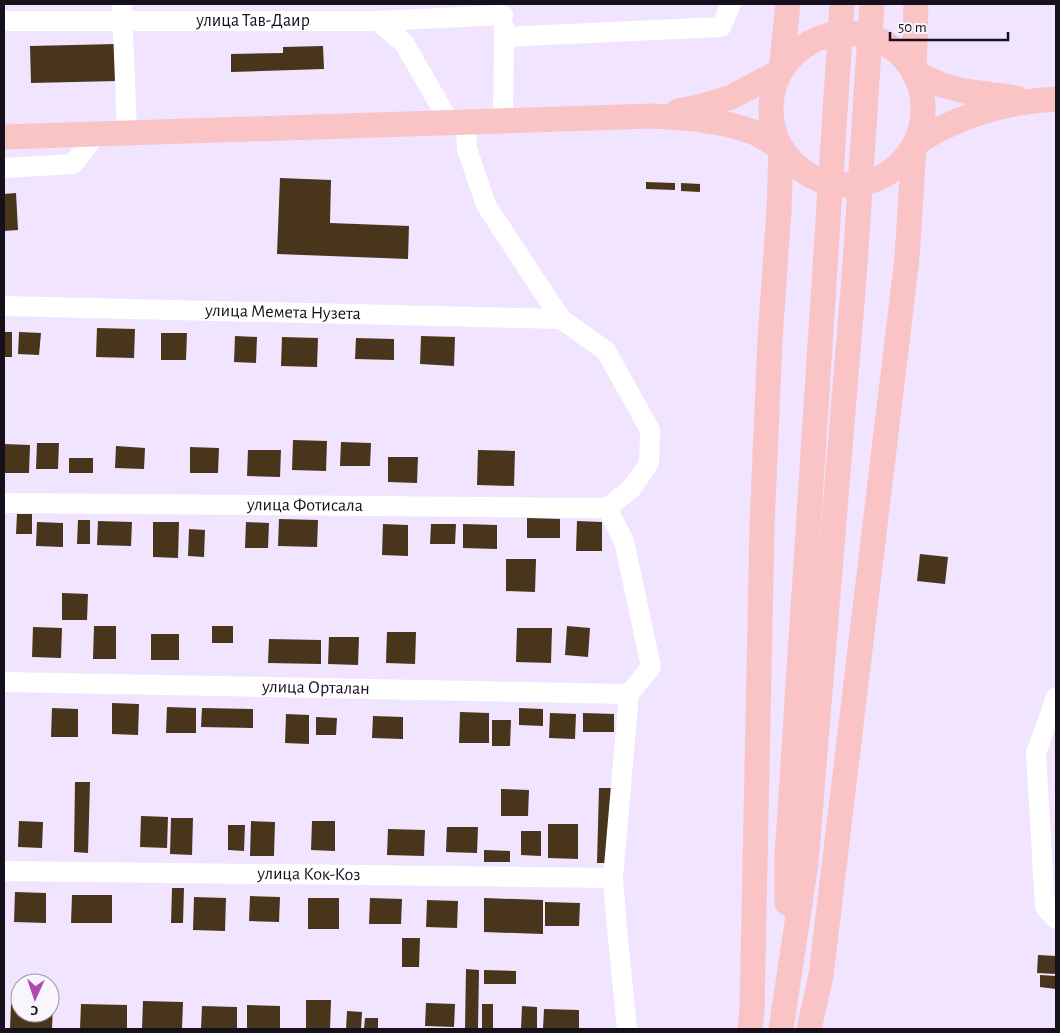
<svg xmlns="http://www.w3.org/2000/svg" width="1060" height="1033" viewBox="0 0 1060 1033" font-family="'Alegreya Sans',sans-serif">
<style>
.building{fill:#48351b}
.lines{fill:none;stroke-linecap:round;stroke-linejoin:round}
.minor{stroke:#fff;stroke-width:20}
.major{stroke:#fac3c6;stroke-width:25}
.labels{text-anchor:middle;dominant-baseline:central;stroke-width:5;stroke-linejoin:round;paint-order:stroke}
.street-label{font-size:18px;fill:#15101b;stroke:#f8f5fc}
</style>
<rect width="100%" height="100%" fill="#f0e4ff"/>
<g class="building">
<polygon points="116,44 117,81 31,83 30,46"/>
<polygon points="323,46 324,69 231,72 231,54 283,53 283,47"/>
<polygon points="280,178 331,180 330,223 409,226 408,259 277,254"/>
<polygon points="646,182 675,183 675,190 646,189"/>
<polygon points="681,183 700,184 700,192 681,191"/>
<polygon points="16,193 18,230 4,231 4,194"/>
<polygon points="97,328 135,329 134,358 96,357"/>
<rect x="4" y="332" width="8" height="25"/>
<polygon points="19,332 41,333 39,355 18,354"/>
<polygon points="161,333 187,333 186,360 161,360"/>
<polygon points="235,336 257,337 256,363 234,362"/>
<polygon points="421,336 455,337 454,366 420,364"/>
<polygon points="282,337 318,338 317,367 281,366"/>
<polygon points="356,338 394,339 394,360 355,359"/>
<polygon points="293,440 327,441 326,471 292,470"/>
<polygon points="341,442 371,443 370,466 340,466"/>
<polygon points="37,443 59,443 58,469 36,469"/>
<polygon points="4,444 30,445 29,473 4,473"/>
<polygon points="116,446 145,448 144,469 115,468"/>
<polygon points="190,447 219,448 218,473 190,473"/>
<polygon points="248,450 281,450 280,477 247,476"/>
<polygon points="478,450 515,451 514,486 477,485"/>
<polygon points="388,457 418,457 417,483 388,482"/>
<rect x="69" y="458" width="24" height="15"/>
<polygon points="17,514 32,514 32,534 16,534"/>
<polygon points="527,518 560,519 560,538 527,538"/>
<polygon points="279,519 318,520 317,547 278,546"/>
<polygon points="78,520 90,520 90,544 77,544"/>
<polygon points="98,521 132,522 131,546 97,545"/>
<polygon points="577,521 602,522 602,551 576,551"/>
<polygon points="37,522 63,523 63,547 36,546"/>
<polygon points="153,522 179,522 178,558 153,557"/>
<polygon points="246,522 269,523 268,548 245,548"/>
<polygon points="383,524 408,525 408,556 382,555"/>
<polygon points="431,524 456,524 455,544 430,544"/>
<polygon points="463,524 497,525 497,549 463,548"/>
<polygon points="189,529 205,530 204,557 188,556"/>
<polygon points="920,554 948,557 945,584 917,581"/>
<polygon points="506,559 536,559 535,592 506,591"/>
<polygon points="62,593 88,594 87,620 62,620"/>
<polygon points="94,626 116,626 116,659 93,659"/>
<rect x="212" y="626" width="21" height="17"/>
<polygon points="567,626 590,628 588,657 565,655"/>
<polygon points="33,627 62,628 61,658 32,657"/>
<polygon points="517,628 552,628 551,663 516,662"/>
<polygon points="387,632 416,632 415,664 386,663"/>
<rect x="151" y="634" width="28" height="26"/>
<polygon points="329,637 359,637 358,665 328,664"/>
<polygon points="269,639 321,640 321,664 268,663"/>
<polygon points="112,703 139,704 138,735 112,734"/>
<polygon points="167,707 196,708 196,733 166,733"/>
<polygon points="52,708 78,709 78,737 51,737"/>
<polygon points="202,708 253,709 253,728 201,727"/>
<polygon points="519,708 543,709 543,726 519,725"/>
<polygon points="460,712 489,713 489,743 459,743"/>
<polygon points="550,713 576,714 575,739 549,738"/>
<polygon points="583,713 614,714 614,732 583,732"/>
<polygon points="286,714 309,715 309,744 285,743"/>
<polygon points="373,716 403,717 403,739 372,738"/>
<polygon points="316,717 337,718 336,735 316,735"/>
<polygon points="492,720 511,720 510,746 492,746"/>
<polygon points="75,782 90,782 88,853 74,852"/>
<polygon points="599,788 612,788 611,863 597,863"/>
<polygon points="501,789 529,790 528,816 501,816"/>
<polygon points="141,816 168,817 167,848 140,847"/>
<polygon points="171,818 193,818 192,855 170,854"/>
<polygon points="19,821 43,822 42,848 18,847"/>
<polygon points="251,821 275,822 274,856 250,856"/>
<polygon points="312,821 335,821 335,851 311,850"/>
<polygon points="548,824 578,824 578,859 548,858"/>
<polygon points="228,825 245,825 244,851 228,850"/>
<polygon points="447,827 478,827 477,853 446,852"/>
<polygon points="388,829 425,830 424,856 387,855"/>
<polygon points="521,831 541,831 541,856 521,855"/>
<polygon points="484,850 510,851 510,862 484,862"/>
<polygon points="172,888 184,888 183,923 171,923"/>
<polygon points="15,892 46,893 46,923 14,922"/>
<polygon points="72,895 112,895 112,923 71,923"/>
<polygon points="250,896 280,897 279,922 249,921"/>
<polygon points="194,897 226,898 225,931 193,930"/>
<rect x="308" y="898" width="31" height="31"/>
<polygon points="370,898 402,899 401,924 369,924"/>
<polygon points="484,898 543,900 543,934 484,932"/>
<polygon points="427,900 458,901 457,928 426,927"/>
<polygon points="545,902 580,903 579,926 545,926"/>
<polygon points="402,938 420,938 419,967 402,967"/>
<polygon points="1038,955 1056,956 1056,974 1037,973"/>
<polygon points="466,969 479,970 478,1028 465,1028"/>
<polygon points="484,970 516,971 516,984 484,984"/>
<polygon points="1040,975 1056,976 1056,989 1040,987"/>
<polygon points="306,1000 331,1000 330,1029 306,1029"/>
<polygon points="143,1001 183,1002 182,1029 142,1029"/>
<polygon points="426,1003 455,1004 454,1027 425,1026"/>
<polygon points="11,1004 20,1005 20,1013 50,1013 50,1005 53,1005 52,1029 10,1029"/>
<polygon points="81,1004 127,1005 127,1029 80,1029"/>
<rect x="482" y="1004" width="11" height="25"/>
<polygon points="247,1005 280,1006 280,1029 247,1029"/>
<polygon points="202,1006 237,1007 237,1029 201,1029"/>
<polygon points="522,1006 537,1007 537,1029 521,1029"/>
<polygon points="544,1009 579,1010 579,1029 543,1029"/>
<polygon points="347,1011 362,1012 361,1029 346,1029"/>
<polygon points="365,1018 378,1018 378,1029 364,1029"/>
</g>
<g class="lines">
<g class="minor">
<polyline points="122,4 127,133"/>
<path id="s1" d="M4,21H378L503,15"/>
<polyline points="378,21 404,43 450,123"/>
<polyline points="504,37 721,27 731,4"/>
<polyline points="503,121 504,37 504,26"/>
<polyline points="466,122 467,149 486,205 561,319 606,351 650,430 649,463 632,488 607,508 624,541 651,667 629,694 613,878 617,929 627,1029"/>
<polyline points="4,168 73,164 97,134"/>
<path id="s2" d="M4,306L561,319"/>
<path id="s3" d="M4,503L607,508"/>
<path id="s4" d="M4,682L629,694"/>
<polyline points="1056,697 1036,753 1045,907 1056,919"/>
<path id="s5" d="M4,871L613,878"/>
</g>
<g class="major">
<polyline points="916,4 914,73 945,86 964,91 1016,98"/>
<circle cx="847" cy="109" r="76"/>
<polyline points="678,111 699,107 729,98 781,71 788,4"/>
<path d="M4,137L653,116C687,118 721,120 753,132C763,136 772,143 781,148L779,210L770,339L762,526L752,1011L750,1029"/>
<polyline points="787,903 787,857 842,4"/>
<polyline points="781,1029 806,863 855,265 872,4"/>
<path d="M809,1029L821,975L907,258L914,145C923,140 931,133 940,129C976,111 1017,101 1056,99"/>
</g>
</g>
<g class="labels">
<g class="street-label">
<text stroke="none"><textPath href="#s1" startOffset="249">улица Тав-Даир</textPath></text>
<text stroke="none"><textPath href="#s2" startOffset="279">улица Мемета Нузета</textPath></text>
<text stroke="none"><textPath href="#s3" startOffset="301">улица Фотисала</textPath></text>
<text stroke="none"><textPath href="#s4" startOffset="312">улица Орталан</textPath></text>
<text stroke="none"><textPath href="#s5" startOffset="305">улица Кок-Коз</textPath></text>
</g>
</g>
<rect width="1060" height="1033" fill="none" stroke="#15101b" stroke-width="10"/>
<g transform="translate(35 998) rotate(183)"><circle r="24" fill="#f8f5fc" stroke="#9d99a2"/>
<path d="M0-4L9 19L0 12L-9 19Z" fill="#b149ad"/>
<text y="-8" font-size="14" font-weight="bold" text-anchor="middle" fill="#15101b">С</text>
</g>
<path d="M890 32v8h118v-8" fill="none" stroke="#15101b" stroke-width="2.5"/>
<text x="898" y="32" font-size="15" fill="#15101b" stroke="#f8f5fc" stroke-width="4" paint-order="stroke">50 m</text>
</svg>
